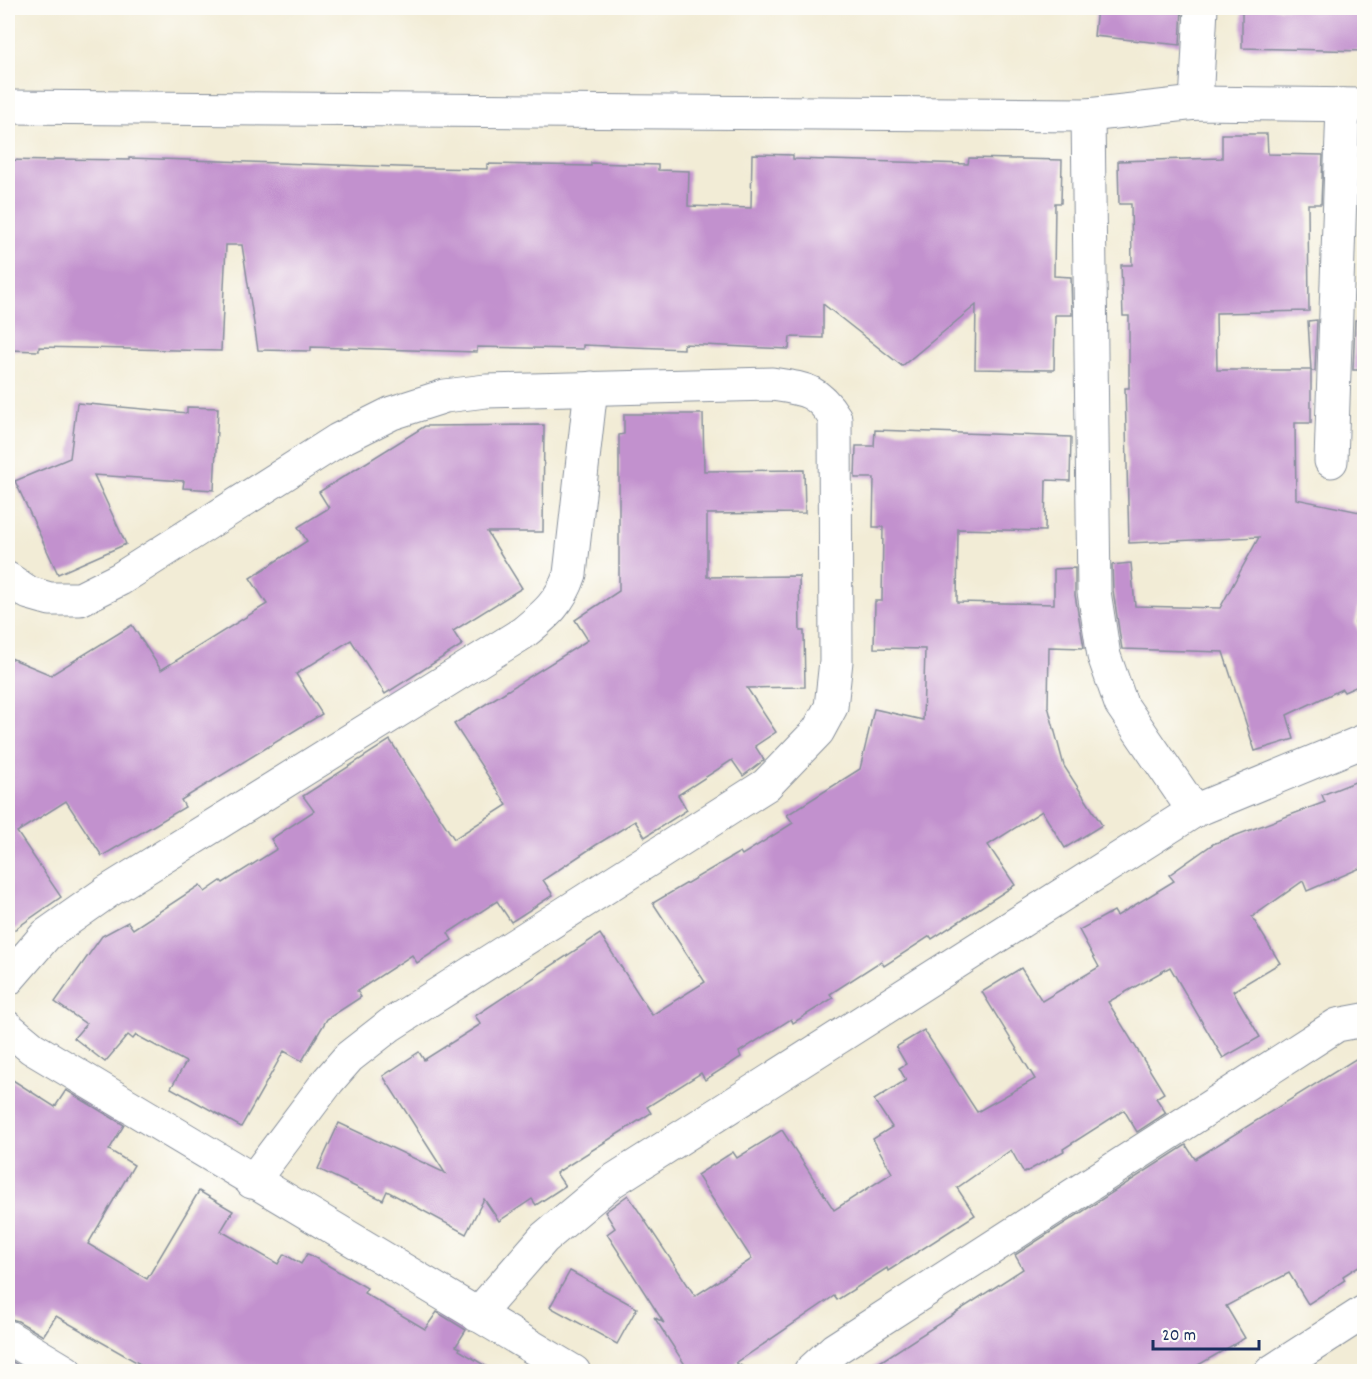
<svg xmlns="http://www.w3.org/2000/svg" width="1372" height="1379" viewBox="0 0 1372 1379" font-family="Dekko,sans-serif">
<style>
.building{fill:#c291ce}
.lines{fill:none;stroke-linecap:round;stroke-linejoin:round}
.minor-casing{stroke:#868e9a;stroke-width:35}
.minor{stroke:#fff;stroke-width:33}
</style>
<rect width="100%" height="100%" fill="#fdfcf7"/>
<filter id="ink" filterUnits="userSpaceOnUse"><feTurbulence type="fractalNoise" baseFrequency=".0167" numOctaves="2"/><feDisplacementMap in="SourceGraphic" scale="12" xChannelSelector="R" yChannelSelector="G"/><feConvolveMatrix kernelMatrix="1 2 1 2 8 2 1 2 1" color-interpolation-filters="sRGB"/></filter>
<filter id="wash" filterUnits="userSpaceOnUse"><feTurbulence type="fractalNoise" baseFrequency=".008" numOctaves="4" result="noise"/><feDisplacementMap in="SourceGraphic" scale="24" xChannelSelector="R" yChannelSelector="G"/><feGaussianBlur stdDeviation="1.35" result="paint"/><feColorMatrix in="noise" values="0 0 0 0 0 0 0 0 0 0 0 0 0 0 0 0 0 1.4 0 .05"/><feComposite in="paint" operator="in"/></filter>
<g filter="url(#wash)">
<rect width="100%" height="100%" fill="#f2ecd6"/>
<g id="blocks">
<g class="building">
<polygon points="1097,8 1182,8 1180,45 1094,36"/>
<polygon points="1242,8 1365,8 1365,51 1242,48"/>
<polygon points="1222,134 1267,134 1268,154 1323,155 1321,204 1308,204 1309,311 1216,313 1217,370 1311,370 1308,321 1317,320 1315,371 1311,371 1311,423 1295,423 1296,499 1365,513 1365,582 1355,623 1365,643 1365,683 1344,692 1342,689 1287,715 1294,739 1255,751 1223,652 1122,649 1113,590 1112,565 1131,563 1135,606 1220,608 1259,537 1129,543 1125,388 1129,388 1129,316 1123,316 1121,265 1132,265 1131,204 1119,204 1118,161 1222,158"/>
<polygon points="752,154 793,155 793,159 968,164 969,158 1062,160 1061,203 1055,203 1054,276 1071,277 1072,315 1055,315 1054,370 975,369 976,305 902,366 823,304 823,338 790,337 789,349 684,344 684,349 583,345 583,349 477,347 477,352 311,347 311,351 258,350 242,245 226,245 221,351 39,347 39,351 8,350 8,160 53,161 54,159 129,160 129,158 429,168 487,169 487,164 591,166 591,163 658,165 658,170 689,171 688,206 751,208"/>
<polygon points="1355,320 1365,320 1365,370 1353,370"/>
<polygon points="77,403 187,413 187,407 218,408 214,490 183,488 184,481 94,475 126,544 58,574 15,481 70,458"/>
<polygon points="624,414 703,414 704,471 804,470 805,513 707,514 707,577 799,576 800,631 804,631 805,687 747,688 776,732 755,746 764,760 743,776 732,760 678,795 687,810 645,837 635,821 596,845 543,880 553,895 511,922 497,901 448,933 452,940 417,963 412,955 357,991 361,997 327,1019 302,1061 284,1051 241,1127 171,1088 186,1062 136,1035 133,1039 128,1035 105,1062 74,1038 86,1024 55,1002 102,936 128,922 133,929 200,885 205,892 221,881 223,883 277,849 271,839 314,811 303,796 390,740 454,839 507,805 454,724 588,640 575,620 619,591 619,435 624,434"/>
<polygon points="544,425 543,532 487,532 522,588 453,631 462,645 385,694 351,640 296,674 322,714 181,800 185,807 102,856 66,801 17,832 61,897 8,934 8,657 51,675 132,625 161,670 267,604 250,578 307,541 298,527 329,508 319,492 425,426"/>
<polygon points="875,430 1071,437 1070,481 1046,480 1045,531 958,529 957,602 1054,604 1054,569 1075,568 1075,595 1084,648 1049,647 1048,706 1064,766 1102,825 1065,848 1042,811 988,845 1015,885 932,939 930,936 884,966 881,961 830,994 833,998 793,1023 791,1019 739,1052 741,1057 705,1080 701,1073 647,1107 651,1113 556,1173 565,1186 536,1205 532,1199 499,1221 484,1199 466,1234 387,1191 383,1200 318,1169 339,1123 445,1173 383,1076 419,1052 424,1060 481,1024 475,1016 600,934 652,1015 705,982 653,903 740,852 742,855 793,823 787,815 860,769 874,709 923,720 925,649 874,648 875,601 882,601 883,527 873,527 874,478 855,478 856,446 874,446"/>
<polygon points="1365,778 1365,866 1307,891 1303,881 1252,917 1280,963 1233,991 1260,1037 1223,1058 1170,967 1108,1002 1164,1093 1156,1098 1166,1113 1137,1132 1124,1110 1063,1149 1064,1151 1024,1173 1011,1150 957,1188 975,1215 888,1271 887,1268 837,1300 834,1296 736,1363 751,1371 689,1371 654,1317 664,1323 607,1234 615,1228 605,1212 628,1195 695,1296 752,1259 697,1175 733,1152 737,1158 782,1130 834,1210 892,1173 873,1139 892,1127 874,1100 906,1080 899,1068 906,1064 896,1047 924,1030 977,1112 1035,1079 982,992 1021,968 1042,1001 1099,967 1079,930 1114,911 1117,916 1174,881 1169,875 1213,844 1325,802 1322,795"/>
<polygon points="1365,1053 1365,1262 1343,1276 1345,1280 1308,1304 1289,1273 1226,1306 1245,1338 1188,1371 866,1371 1023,1269 1015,1255 1186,1145 1195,1159"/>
<polygon points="8,1077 55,1107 66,1090 124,1125 109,1150 134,1165 88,1244 147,1279 199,1191 233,1211 221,1231 278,1264 284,1254 301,1264 307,1254 310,1255 367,1288 364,1293 425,1329 437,1312 466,1330 456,1346 460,1348 459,1350 494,1371 152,1371 56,1316 43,1336 18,1321 8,1318"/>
<polygon points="570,1271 637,1308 617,1344 550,1307"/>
<polygon points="8,1359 23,1368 21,1371 8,1371"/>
</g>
</g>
</g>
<g filter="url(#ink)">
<use href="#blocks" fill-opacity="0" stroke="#868e9a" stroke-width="1.5"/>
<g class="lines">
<defs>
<g id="minor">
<polyline points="1196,103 1201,8"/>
<polyline points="8,107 1088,115 1196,103 1364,105"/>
<polyline points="1088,115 1094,592 1104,656 1121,704 1194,811"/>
<polyline points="1331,461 1343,105"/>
<path d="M8,579L29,593L50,599H80L120,579L338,440L392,413L445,396L486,391L772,384C804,389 817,389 835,418L836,661L831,707L818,731L766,785L390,1025L349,1057L328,1081L252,1182"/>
<path d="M8,979L46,935L107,892L523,633C545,615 561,602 570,574L591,388"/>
<polyline points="8,1028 32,1048 574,1372"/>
<polyline points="477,1315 544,1238 611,1182 1194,811 1364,741"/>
<polyline points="8,1337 66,1372"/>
<polyline points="810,1372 835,1349 1337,1025 1364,1020"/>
<polyline points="1271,1372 1364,1312"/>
</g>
</defs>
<use href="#minor" class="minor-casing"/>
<use href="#minor" class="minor"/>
</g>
</g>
<rect width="1372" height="1379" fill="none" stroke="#fdfcf7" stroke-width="30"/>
<path d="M1153 1340v9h106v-9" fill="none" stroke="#1b2f5e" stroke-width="3"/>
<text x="1162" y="1340" font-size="18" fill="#1b2f5e" stroke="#fdfcf7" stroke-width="4.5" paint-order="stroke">20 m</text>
</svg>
